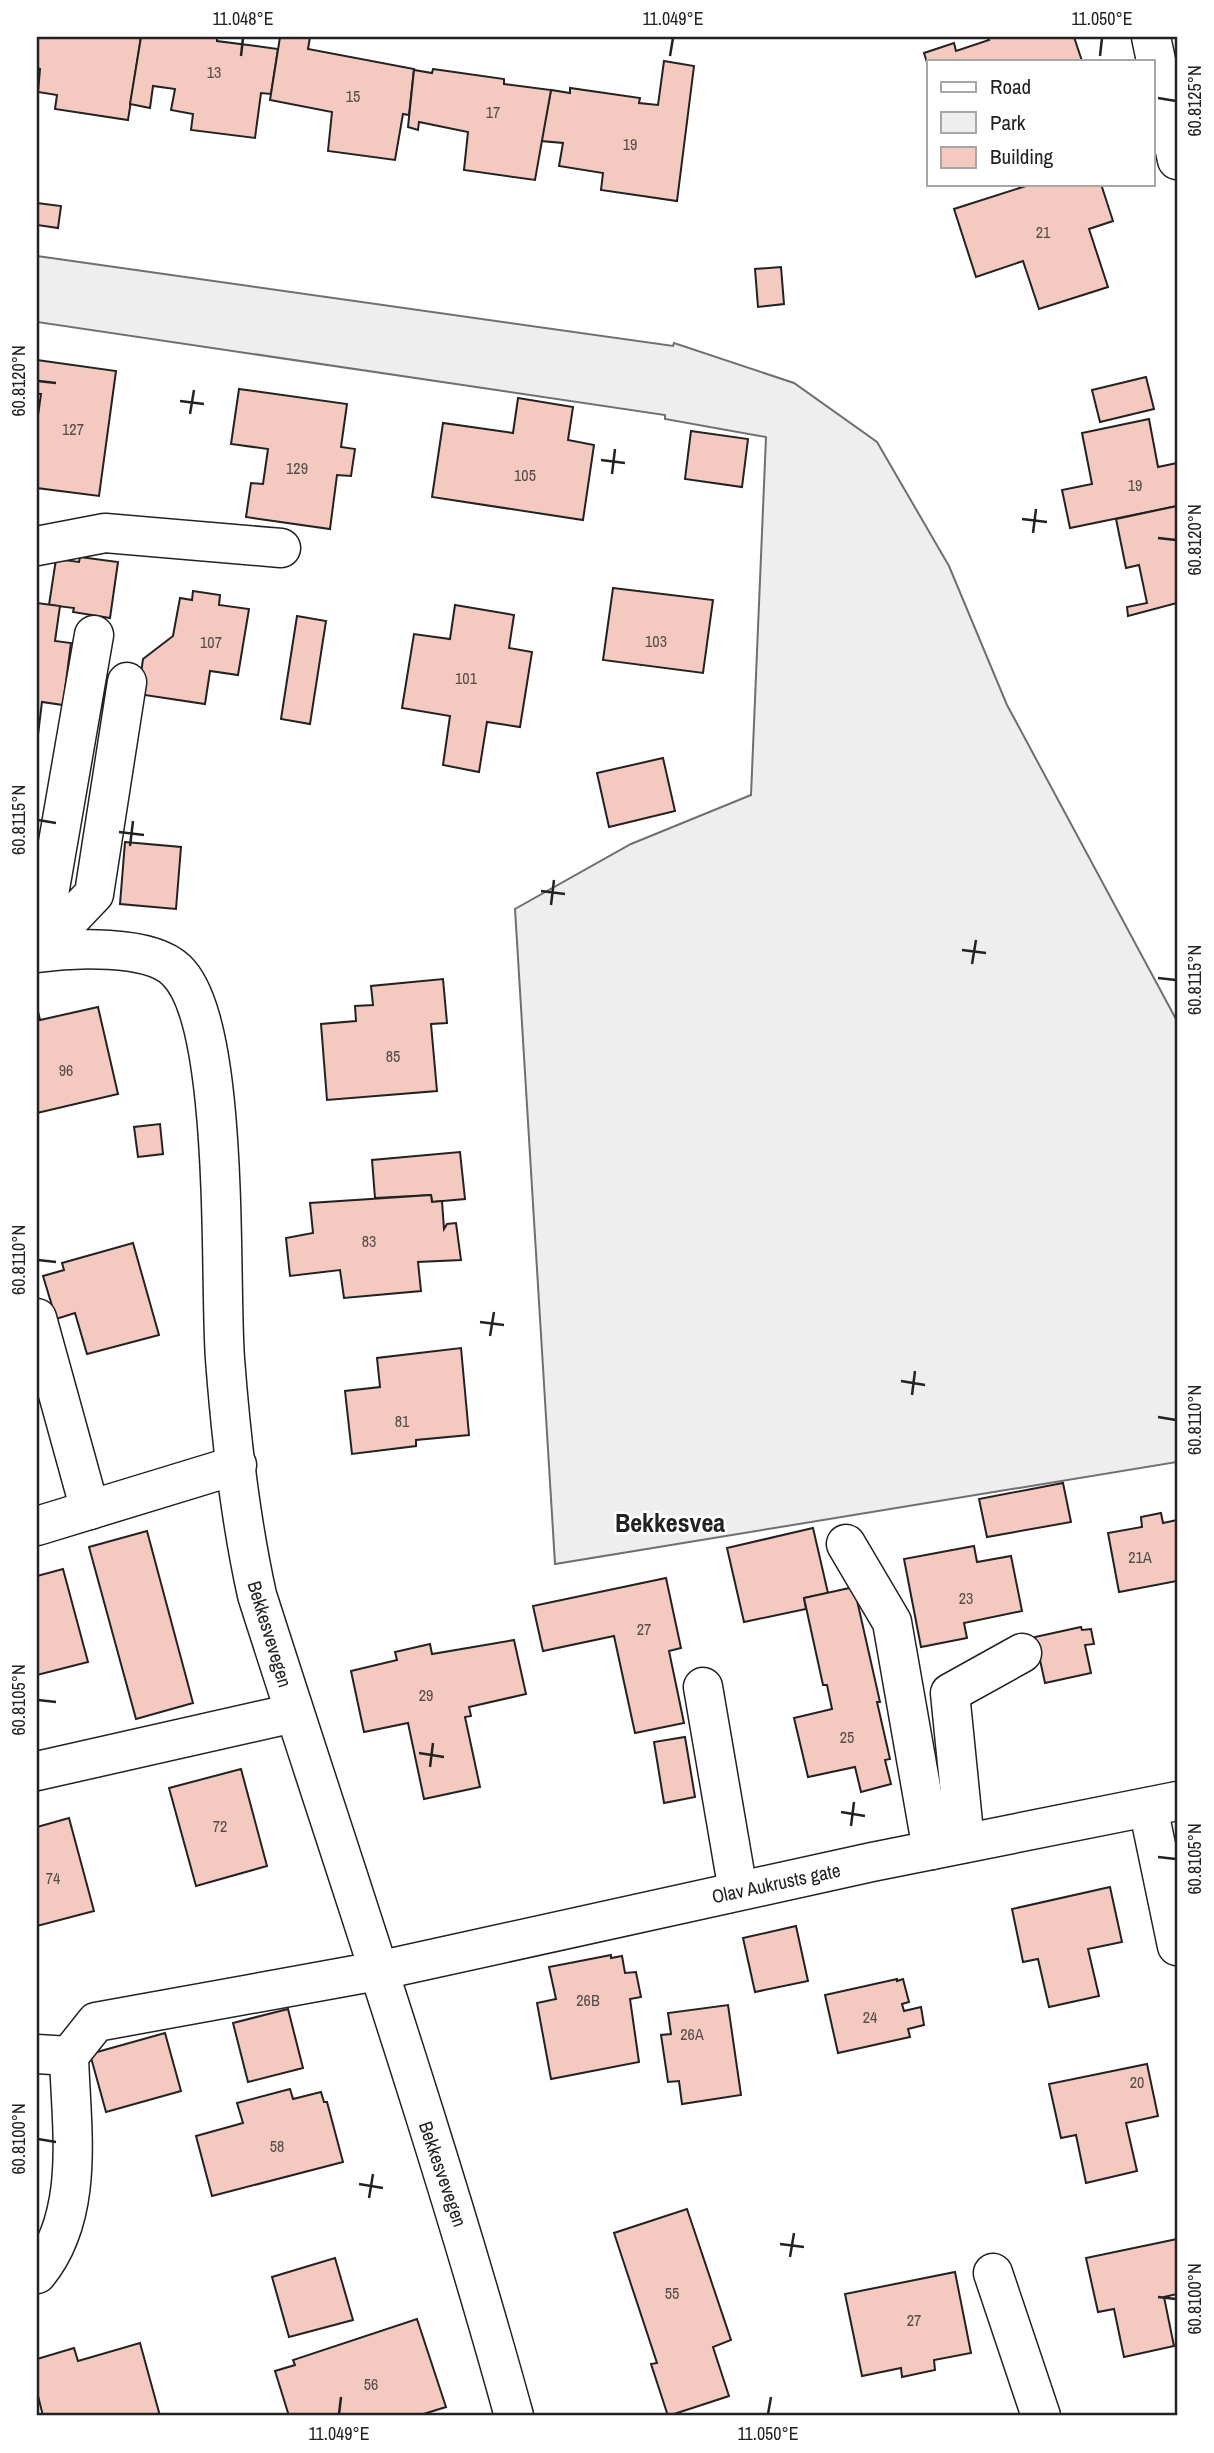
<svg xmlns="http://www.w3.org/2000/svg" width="1214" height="2453" viewBox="0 0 1214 2453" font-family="'Archivo Narrow',sans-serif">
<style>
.green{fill:#eee;stroke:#6f6f6f;stroke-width:2}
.building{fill:#f3c9c0;stroke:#222;stroke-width:2}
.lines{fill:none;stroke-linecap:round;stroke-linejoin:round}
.minor-casing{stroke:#222;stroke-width:41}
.minor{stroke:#fff;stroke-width:38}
.ticks{fill:none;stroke:#222;stroke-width:2.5}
.labels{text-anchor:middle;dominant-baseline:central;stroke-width:5;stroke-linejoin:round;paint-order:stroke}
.number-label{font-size:16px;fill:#564c4a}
.street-label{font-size:19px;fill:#222;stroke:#fff}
.district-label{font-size:26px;font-weight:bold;fill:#222;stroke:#fff}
.neatline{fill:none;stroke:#222;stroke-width:2.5}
.ticks-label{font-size:18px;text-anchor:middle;fill:#222}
</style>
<rect width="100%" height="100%" fill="#fff"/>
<polygon class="green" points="37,256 673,346 674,343 794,383 877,442 949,566 1007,705 1177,1021 1177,1462 555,1564 515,909 631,844 751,795 766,437 665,419 665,415 37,322"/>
<g class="building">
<polygon points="37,37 141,37 128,120 55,109 57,95 38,92 40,69 37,68"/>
<polygon points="141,37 217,37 217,41 278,49 271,94 261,93 255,138 191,130 193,114 171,110 175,89 153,86 150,108 130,104"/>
<polygon points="280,37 310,37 308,49 414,69 409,115 403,114 395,160 328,151 332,112 270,100"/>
<polygon points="987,37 1074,37 1082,61 929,61 929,69 924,53 954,43 956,51 989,40"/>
<polygon points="664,61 694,66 677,201 601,190 603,173 559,166 563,143 541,141 551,90 570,93 570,88 640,98 639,103 658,105"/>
<polygon points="433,69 504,79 504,84 551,90 535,180 464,170 468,132 419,122 418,130 408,127 414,70 432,73"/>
<polygon points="1032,184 1101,184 1113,221 1089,229 1108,287 1039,309 1023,261 976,277 954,209"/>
<polygon points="37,203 61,206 58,228 37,225"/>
<polygon points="781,267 784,304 758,307 755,269"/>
<polygon points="37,360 116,371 99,496 37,488 37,422 41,394 37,394"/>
<polygon points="1146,377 1154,409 1100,422 1092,390"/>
<polygon points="239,389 347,404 341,447 355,449 351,476 337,475 330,529 246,517 251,483 263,484 268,449 231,444"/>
<polygon points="518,398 573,407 568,440 594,445 583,520 432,497 443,423 513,433"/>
<polygon points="1149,419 1158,467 1177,463 1177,506 1070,528 1062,490 1092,484 1082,433"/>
<polygon points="691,431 748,439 742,487 685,479"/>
<polygon points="1177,506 1177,603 1128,616 1127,607 1147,603 1139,565 1126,568 1116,519"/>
<polygon points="80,557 118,562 110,618 73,612 74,608 49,605 56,559 79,562"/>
<polygon points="613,588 713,600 703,673 603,660"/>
<polygon points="193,591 220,595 219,605 249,609 238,675 210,671 205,704 138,694 143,659 173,636 180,598 192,600"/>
<polygon points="37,603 60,606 55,641 71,643 63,705 42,702 37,743"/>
<polygon points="455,605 514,615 509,648 532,652 520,727 487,722 479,772 443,765 450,716 402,708 414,634 450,639"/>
<polygon points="297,616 326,621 310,724 281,719"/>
<polygon points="663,758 675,811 609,827 597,773"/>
<polygon points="125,842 181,847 176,909 120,904"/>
<polygon points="443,979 447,1023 431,1024 437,1091 327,1100 321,1024 356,1021 355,1006 373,1005 371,986"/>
<polygon points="37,1007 40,1020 98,1007 118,1094 37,1113"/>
<polygon points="160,1124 163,1154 138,1157 134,1127"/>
<polygon points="460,1152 465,1199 432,1202 431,1195 375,1198 372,1160"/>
<polygon points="431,1195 432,1202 442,1201 444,1229 447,1224 456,1223 461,1260 418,1262 421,1291 344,1298 340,1270 290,1276 286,1238 313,1233 310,1203"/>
<polygon points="133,1243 159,1335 87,1354 75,1313 56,1319 43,1276 64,1270 62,1263"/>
<polygon points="461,1348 469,1435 416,1440 416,1446 352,1454 345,1391 380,1387 377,1358"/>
<polygon points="1063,1483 1071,1522 987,1537 979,1499"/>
<polygon points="1161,1513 1163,1523 1177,1520 1177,1581 1119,1592 1108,1533 1142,1527 1141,1517"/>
<polygon points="813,1528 828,1593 804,1598 806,1609 744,1622 727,1548"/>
<polygon points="147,1531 193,1703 136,1719 89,1547"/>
<polygon points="974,1546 977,1562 1011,1556 1022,1611 964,1623 967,1638 921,1647 904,1559"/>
<polygon points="63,1569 88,1662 37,1675 37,1576"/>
<polygon points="666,1578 681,1648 669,1651 684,1723 635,1733 614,1636 543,1651 533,1606"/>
<polygon points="854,1587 880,1702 877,1702 890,1759 885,1760 891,1784 861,1792 855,1767 808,1777 794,1718 832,1709 827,1685 823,1685 804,1598"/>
<polygon points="1081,1627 1082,1630 1091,1629 1094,1644 1085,1645 1091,1673 1045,1683 1035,1637"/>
<polygon points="514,1640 526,1694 469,1707 471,1716 465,1717 480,1787 424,1799 408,1723 364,1732 351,1671 397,1660 395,1652 430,1644 432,1654"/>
<polygon points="685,1737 695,1797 664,1803 654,1742"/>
<polygon points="241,1769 267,1866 196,1886 169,1788"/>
<polygon points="69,1818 94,1911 37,1926 37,1827"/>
<polygon points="1110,1887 1122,1942 1088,1949 1099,1996 1049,2007 1038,1959 1023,1962 1012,1909"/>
<polygon points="796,1926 808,1981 755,1992 743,1938"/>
<polygon points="611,1955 611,1958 622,1956 625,1973 636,1972 641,1997 630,1999 639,2062 551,2079 537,2003 556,1999 549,1967"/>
<polygon points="897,1979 897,1981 903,1979 909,2002 902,2004 904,2011 921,2007 924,2025 908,2029 910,2037 838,2053 825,1995"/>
<polygon points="728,2005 741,2095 682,2104 679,2081 668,2082 661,2035 671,2034 668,2013"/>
<polygon points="288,2009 303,2068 248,2082 233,2023"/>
<polygon points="165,2033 181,2091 106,2112 90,2054"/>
<polygon points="1147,2064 1158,2116 1126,2123 1137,2171 1086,2183 1076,2135 1061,2138 1049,2084"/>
<polygon points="290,2089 293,2099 321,2092 324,2102 327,2102 343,2162 212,2196 196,2136 243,2123 237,2103"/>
<polygon points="687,2209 731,2340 713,2347 729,2396 668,2416 651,2364 657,2363 614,2233"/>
<polygon points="1177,2239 1177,2294 1164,2297 1174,2346 1124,2357 1114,2309 1098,2312 1086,2258"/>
<polygon points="335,2258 353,2320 289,2337 272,2277"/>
<polygon points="955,2272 971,2353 934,2360 935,2370 902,2377 901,2368 862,2376 845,2294"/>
<polygon points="417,2319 446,2407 417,2416 289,2416 275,2371 295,2365 293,2360"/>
<polygon points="140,2343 160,2416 43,2416 37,2392 37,2359 74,2348 78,2361"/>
</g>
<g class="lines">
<defs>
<g id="minor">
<polyline points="1151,37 1177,160"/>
<polyline points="37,546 105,533 281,548"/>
<polyline points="94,635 39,952 94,894 127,682"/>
<path d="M37,953C71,948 149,944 176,970C231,1022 219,1277 225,1359C231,1438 240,1518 257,1595C344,1868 438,2140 514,2416"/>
<polyline points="37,1318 90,1510"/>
<polyline points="37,1526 237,1465"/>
<polyline points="846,1544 892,1622 932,1850"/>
<polyline points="703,1687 738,1891"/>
<polyline points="37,1771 294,1713"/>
<polyline points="1148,1807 1177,1946"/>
<polyline points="965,1843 950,1693 1022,1653"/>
<polyline points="37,2054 69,2056"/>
<polyline points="993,2273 1041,2416"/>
<path d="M37,2274C86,2214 71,2128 69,2056L96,2022L377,1971L872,1862L1177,1801"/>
</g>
</defs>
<use href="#minor" class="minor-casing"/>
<use href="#minor" class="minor"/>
</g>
<path class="ticks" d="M241,56L243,38M670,56L673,38M1100,56L1102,38M1158,98L1176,101M38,381L56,383M180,401L204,404M190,414L194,390M601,460L625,463M612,474L615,449M1022,519L1047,522M1033,533L1036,509M1158,538L1176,540M38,820L56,823M119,832L144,835M130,846L133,821M541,891L565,894M551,905L554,880M962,950L986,953M972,964L976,940M1158,978L1176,980M38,1260L56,1262M480,1322L504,1325M490,1336L494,1312M901,1381L925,1385M912,1395L915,1371M1158,1417L1176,1420M38,1700L56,1702M419,1753L444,1757M430,1767L433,1743M841,1812L865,1816M851,1826L854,1802M1158,1857L1176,1859M38,2139L56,2142M359,2184L383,2188M369,2198L373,2174M780,2244L804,2247M790,2257L794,2233M1158,2297L1176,2299M339,2414L341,2397M768,2414L771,2397"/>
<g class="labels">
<g class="number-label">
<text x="214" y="72">13</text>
<text x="353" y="96">15</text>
<text x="493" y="112">17</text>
<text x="630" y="144">19</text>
<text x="1043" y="232">21</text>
<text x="73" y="429">127</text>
<text x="297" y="468">129</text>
<text x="525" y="475">105</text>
<text x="1135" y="485">19</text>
<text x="656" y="641">103</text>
<text x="211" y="642">107</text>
<text x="466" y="678">101</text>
<text x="393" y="1056">85</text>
<text x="66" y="1070">96</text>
<text x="369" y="1241">83</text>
<text x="402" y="1421">81</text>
<text x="1140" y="1557">21A</text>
<text x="966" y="1598">23</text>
<text x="644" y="1629">27</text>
<text x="426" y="1695">29</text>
<text x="847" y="1737">25</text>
<text x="220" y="1826">72</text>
<text x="53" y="1878">74</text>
<text x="588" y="2000">26B</text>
<text x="870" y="2017">24</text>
<text x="692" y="2034">26A</text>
<text x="1137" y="2082">20</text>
<text x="277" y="2146">58</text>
<text x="672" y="2293">55</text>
<text x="914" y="2320">27</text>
<text x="371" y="2384">56</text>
</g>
<g class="street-label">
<text transform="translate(270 1634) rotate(73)">Bekkesvevegen</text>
<text transform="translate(776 1883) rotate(-12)">Olav Aukrusts gate</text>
<text transform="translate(443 2174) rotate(71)">Bekkesvevegen</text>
</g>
<g class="district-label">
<text x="670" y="1522">Bekkesvea</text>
</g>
</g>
<rect width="1214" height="2453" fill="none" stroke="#ffffff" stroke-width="77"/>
<rect x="927" y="60" width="228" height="126" fill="#ffffff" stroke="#a7a7a7" stroke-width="2"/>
<rect x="941" y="82" width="35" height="10" fill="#ffffff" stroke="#a7a7a7" stroke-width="2"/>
<text x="990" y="94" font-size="21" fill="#222222">Road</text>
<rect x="941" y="112" width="35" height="21" fill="#eeeeee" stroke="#a7a7a7" stroke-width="2"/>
<text x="990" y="130" font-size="21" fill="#222222">Park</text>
<rect x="941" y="147" width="35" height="21" fill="#f3c9c0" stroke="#a7a7a7" stroke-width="2"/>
<text x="990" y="164" font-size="21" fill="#222222">Building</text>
<rect x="38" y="38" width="1138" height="2376" class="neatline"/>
<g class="ticks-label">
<text x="243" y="25">11.048°E</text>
<text x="673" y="25">11.049°E</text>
<text x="1102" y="25">11.050°E</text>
<text transform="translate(1195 101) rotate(-90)" y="6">60.8125°N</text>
<text transform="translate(19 381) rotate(-90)" y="6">60.8120°N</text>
<text transform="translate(1195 540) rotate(-90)" y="6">60.8120°N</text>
<text transform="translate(19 820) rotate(-90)" y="6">60.8115°N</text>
<text transform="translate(1195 980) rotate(-90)" y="6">60.8115°N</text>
<text transform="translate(19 1260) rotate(-90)" y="6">60.8110°N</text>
<text transform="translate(1195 1420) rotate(-90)" y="6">60.8110°N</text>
<text transform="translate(19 1700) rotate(-90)" y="6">60.8105°N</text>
<text transform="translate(1195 1859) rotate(-90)" y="6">60.8105°N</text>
<text transform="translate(19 2139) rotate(-90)" y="6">60.8100°N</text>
<text transform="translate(1195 2299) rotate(-90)" y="6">60.8100°N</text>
<text x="339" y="2440">11.049°E</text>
<text x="768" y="2440">11.050°E</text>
</g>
</svg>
